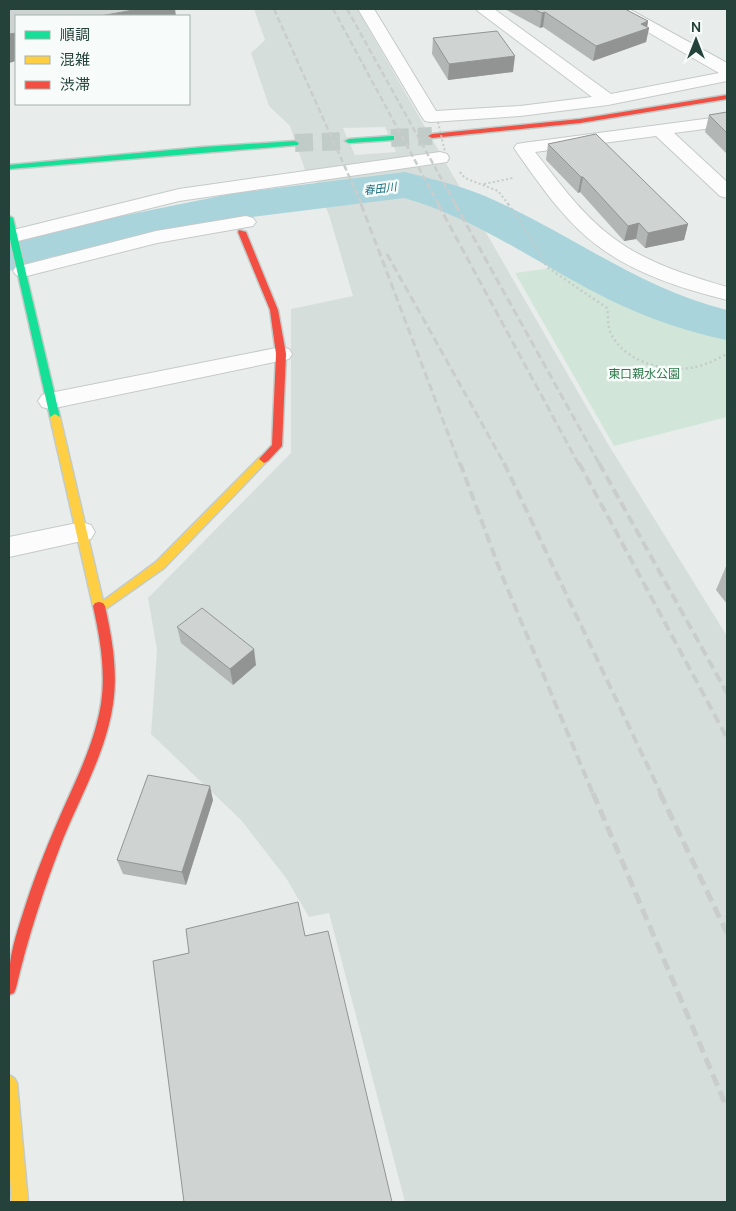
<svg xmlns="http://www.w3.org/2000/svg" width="736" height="1211" viewBox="0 0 736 1211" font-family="Manrope,'Noto Sans JP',sans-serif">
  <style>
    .built { fill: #d6dedb; fill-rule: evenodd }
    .green { fill: #d1e6d8 }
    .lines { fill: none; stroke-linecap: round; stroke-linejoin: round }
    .river { fill: #a9d4db; fill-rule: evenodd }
    .secondary-tunnel { stroke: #c1cbc8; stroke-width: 18; stroke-dasharray: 18 9; stroke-linecap: butt }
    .street-casing { stroke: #c5cac8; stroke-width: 2 }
    .fast-casing { stroke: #c3cbc8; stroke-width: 3 }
    .slow-casing { stroke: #c3cbc8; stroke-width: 3 }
    .jam-casing { stroke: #c3cbc8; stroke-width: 3 }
    .path-far1 { stroke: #c3ccca; stroke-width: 2; stroke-dasharray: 2 2.5; stroke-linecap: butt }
    .path { stroke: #c3ccca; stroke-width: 2.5; stroke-dasharray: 2 3; stroke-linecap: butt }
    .street { fill: #fcfcfc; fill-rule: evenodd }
    .fast { fill: #16e098; fill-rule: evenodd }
    .slow { fill: #ffcf43; fill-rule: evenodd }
    .jam { fill: #f24e42; fill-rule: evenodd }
    .rail-far3 { stroke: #c9cdcc; stroke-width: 2.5; stroke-dasharray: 6 3; stroke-linecap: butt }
    .rail-far2 { stroke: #c9cdcc; stroke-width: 3; stroke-dasharray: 8 4; stroke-linecap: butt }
    .rail-far1 { stroke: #c9cdcc; stroke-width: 4; stroke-dasharray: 10 5; stroke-linecap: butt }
    .rail { stroke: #c9cdcc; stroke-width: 5; stroke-dasharray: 12 6; stroke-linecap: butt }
    .path-bridge { stroke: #c3ccca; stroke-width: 2; stroke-dasharray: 2 2.5; stroke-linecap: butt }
    .wall { fill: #b2b6b5 }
    .shaded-wall { fill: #919493 }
    .building { fill: #cfd4d2; stroke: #919493 }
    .labels { text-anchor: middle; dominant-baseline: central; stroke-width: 5; stroke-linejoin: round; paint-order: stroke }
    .far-water-label { font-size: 11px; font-style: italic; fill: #1c6f80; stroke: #f7fbf9 }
    .park-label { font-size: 12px; fill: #2d7a4b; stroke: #f7fbf9 }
  </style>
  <rect width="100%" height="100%" fill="#e8edeb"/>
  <path class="built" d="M254,9H357L608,444L727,636V1202H405L329,913L309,917L286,878L241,820L151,734L157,650L148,598L291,453V309L353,296L329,215L311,170H305L290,126L269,106L251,53L265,40ZM385,127L396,152L355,155L343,128Z"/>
  <path class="green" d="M566,266C618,292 670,319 727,333V417L614,446L515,273Z"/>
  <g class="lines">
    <path class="river" d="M405,172C436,180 467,187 496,201C573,236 644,290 727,310V340C691,333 656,321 623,306C548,272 483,220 404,198L235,219L51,257L9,271V241L23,236L235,193Z"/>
    <path class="secondary-tunnel" d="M391,138L432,136
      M295,143L349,141"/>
    <g class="street-casing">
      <path id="street" d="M358,9H374L436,111L520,106L592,97L479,12L476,9H494L611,94L719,73L613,12L610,9H629L727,63V81L608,105L520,116L431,122L425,121L422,117Z
        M727,116V126L674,133L727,182V198L720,196L656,136L535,152C559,182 581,214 612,237C646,263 687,275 727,287V300C683,289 635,274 598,246C564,221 538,182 514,148L517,144L523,143Z
        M440,152L447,154L449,158L447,162L179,201L14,242L9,241V231L179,189Z
        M246,216L253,218L256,222L253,226L157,243L23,277L16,275L13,271L16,267L156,231Z
        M281,347L289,349L292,354L289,359L50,409L42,407L38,401L42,395L50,393Z
        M82,522L91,525L95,532L91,539L9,557V537Z"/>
    </g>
    <g class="fast-casing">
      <path id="fast" d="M391,136H394V140L349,143L345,141L349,139Z
        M295,141L299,143L298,145L9,169V165L203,147Z
        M9,216L13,218L60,417L55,420L50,417L9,235Z"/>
    </g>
    <g class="slow-casing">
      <path id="slow" d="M55,414L60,417L103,601L156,562L260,457L264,455L269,459L164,568L100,613L96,612L93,606L50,417Z
        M9,1075L14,1078L17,1083L28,1202H12L9,1166Z"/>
    </g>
    <g class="jam-casing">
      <path id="jam" d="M727,95V99L580,123L432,138L428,136L432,134L580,119Z
        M239,230L246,232L278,310L286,354L282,446L268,461L264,463L259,459L272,445L276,354L270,310L238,232Z
        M99,602L103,603L105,606C112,638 118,671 113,704C106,752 81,795 63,839C44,888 28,937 16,988L14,993L9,995C7,962 14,941 24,910C35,875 49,841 64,807C79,774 95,740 101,704C106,671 100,638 93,606L95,603Z"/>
    </g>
    <path class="path-far1" d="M460,172L465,178L498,191L509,205
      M484,184L513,178"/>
    <path class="path" d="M508,204L519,219L547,267L607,308C609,317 607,326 611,334C625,362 667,374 695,367C706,365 717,359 727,354"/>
    <use href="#street" class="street"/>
    <use href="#fast" class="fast"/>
    <use href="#slow" class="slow"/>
    <use href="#jam" class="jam"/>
    <path class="rail-far3" d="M274,9L362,205
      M333,9L439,205
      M347,9L456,205"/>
    <path class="rail-far2" d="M361,204L460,465
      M438,204L579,465
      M455,204L600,465
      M387,254L505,465"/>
    <path class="rail-far1" d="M460,463L501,573L593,794
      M504,463L661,794
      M579,463L727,738
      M599,463L727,693"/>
    <path class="rail" d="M593,793L727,1108
      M660,793L727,933"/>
    <path class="path-bridge" d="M438,122L445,152"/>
  </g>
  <path class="wall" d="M505,9H625L648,21L647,27L649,28L646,42L593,61L543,27L540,28Z
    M433,38L513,72L448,80L432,54Z
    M727,112V154L705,132L709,115Z
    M548,144L688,224L684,240L645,248L636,239L624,241L580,192L578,193L546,160Z
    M727,564V604L716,590Z
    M177,627L256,665L233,685L181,643Z
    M213,800L186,885L123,874L117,860Z"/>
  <path class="shaded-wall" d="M139,9H175L176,16H100Z
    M545,12L543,27L540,28L542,13Z
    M648,21L647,28H649L646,42L593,61L596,46L641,24Z
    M16,33V61L9,63V34Z
    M515,56L513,72L448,80L449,64Z
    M581,177H583L580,192L578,193Z
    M639,223L636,239L624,241L628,226Z
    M688,224L684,240L645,248L648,233Z
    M254,649L256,665L233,685L230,669Z
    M210,786L213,800L186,885L182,872Z"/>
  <path class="building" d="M9,9H139L100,16H16V33L9,34Z
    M533,9H625L648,21L641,24L649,28L596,46L545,12L542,13Z
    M497,31L515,56L449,64L433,38Z
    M727,112V133L709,115Z
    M596,134L688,224L648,233L639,223L628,226L583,177H581L548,144Z
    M202,608L254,649L230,669L177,627Z
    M148,775L210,786L182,872L117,860Z
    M298,902L305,936L328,931L392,1202H184L153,961L189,953L186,929Z"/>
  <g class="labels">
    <g class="far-water-label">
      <text transform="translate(380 188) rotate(-7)">春田川</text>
    </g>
    <g class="park-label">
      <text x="644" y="373">東口親水公園</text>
    </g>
  </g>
  <rect width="736" height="1211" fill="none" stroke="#24423a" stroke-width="20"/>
  <rect x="15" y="15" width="175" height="90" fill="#f7fbf9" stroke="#a3b1ad"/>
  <rect x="25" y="31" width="25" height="8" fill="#16e098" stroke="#a3b1ad"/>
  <text x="60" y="40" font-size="15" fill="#24423a">順調</text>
  <rect x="25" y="56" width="25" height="8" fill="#ffcf43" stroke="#a3b1ad"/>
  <text x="60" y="65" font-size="15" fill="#24423a">混雑</text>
  <rect x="25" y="81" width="25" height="8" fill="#f24e42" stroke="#a3b1ad"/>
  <text x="60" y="90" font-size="15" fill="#24423a">渋滞</text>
  <g transform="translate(696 40)" stroke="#f7fbf9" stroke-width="4" paint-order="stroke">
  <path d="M0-4L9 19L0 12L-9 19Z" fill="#24423a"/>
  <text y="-8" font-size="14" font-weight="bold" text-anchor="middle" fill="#24423a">N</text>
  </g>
</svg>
